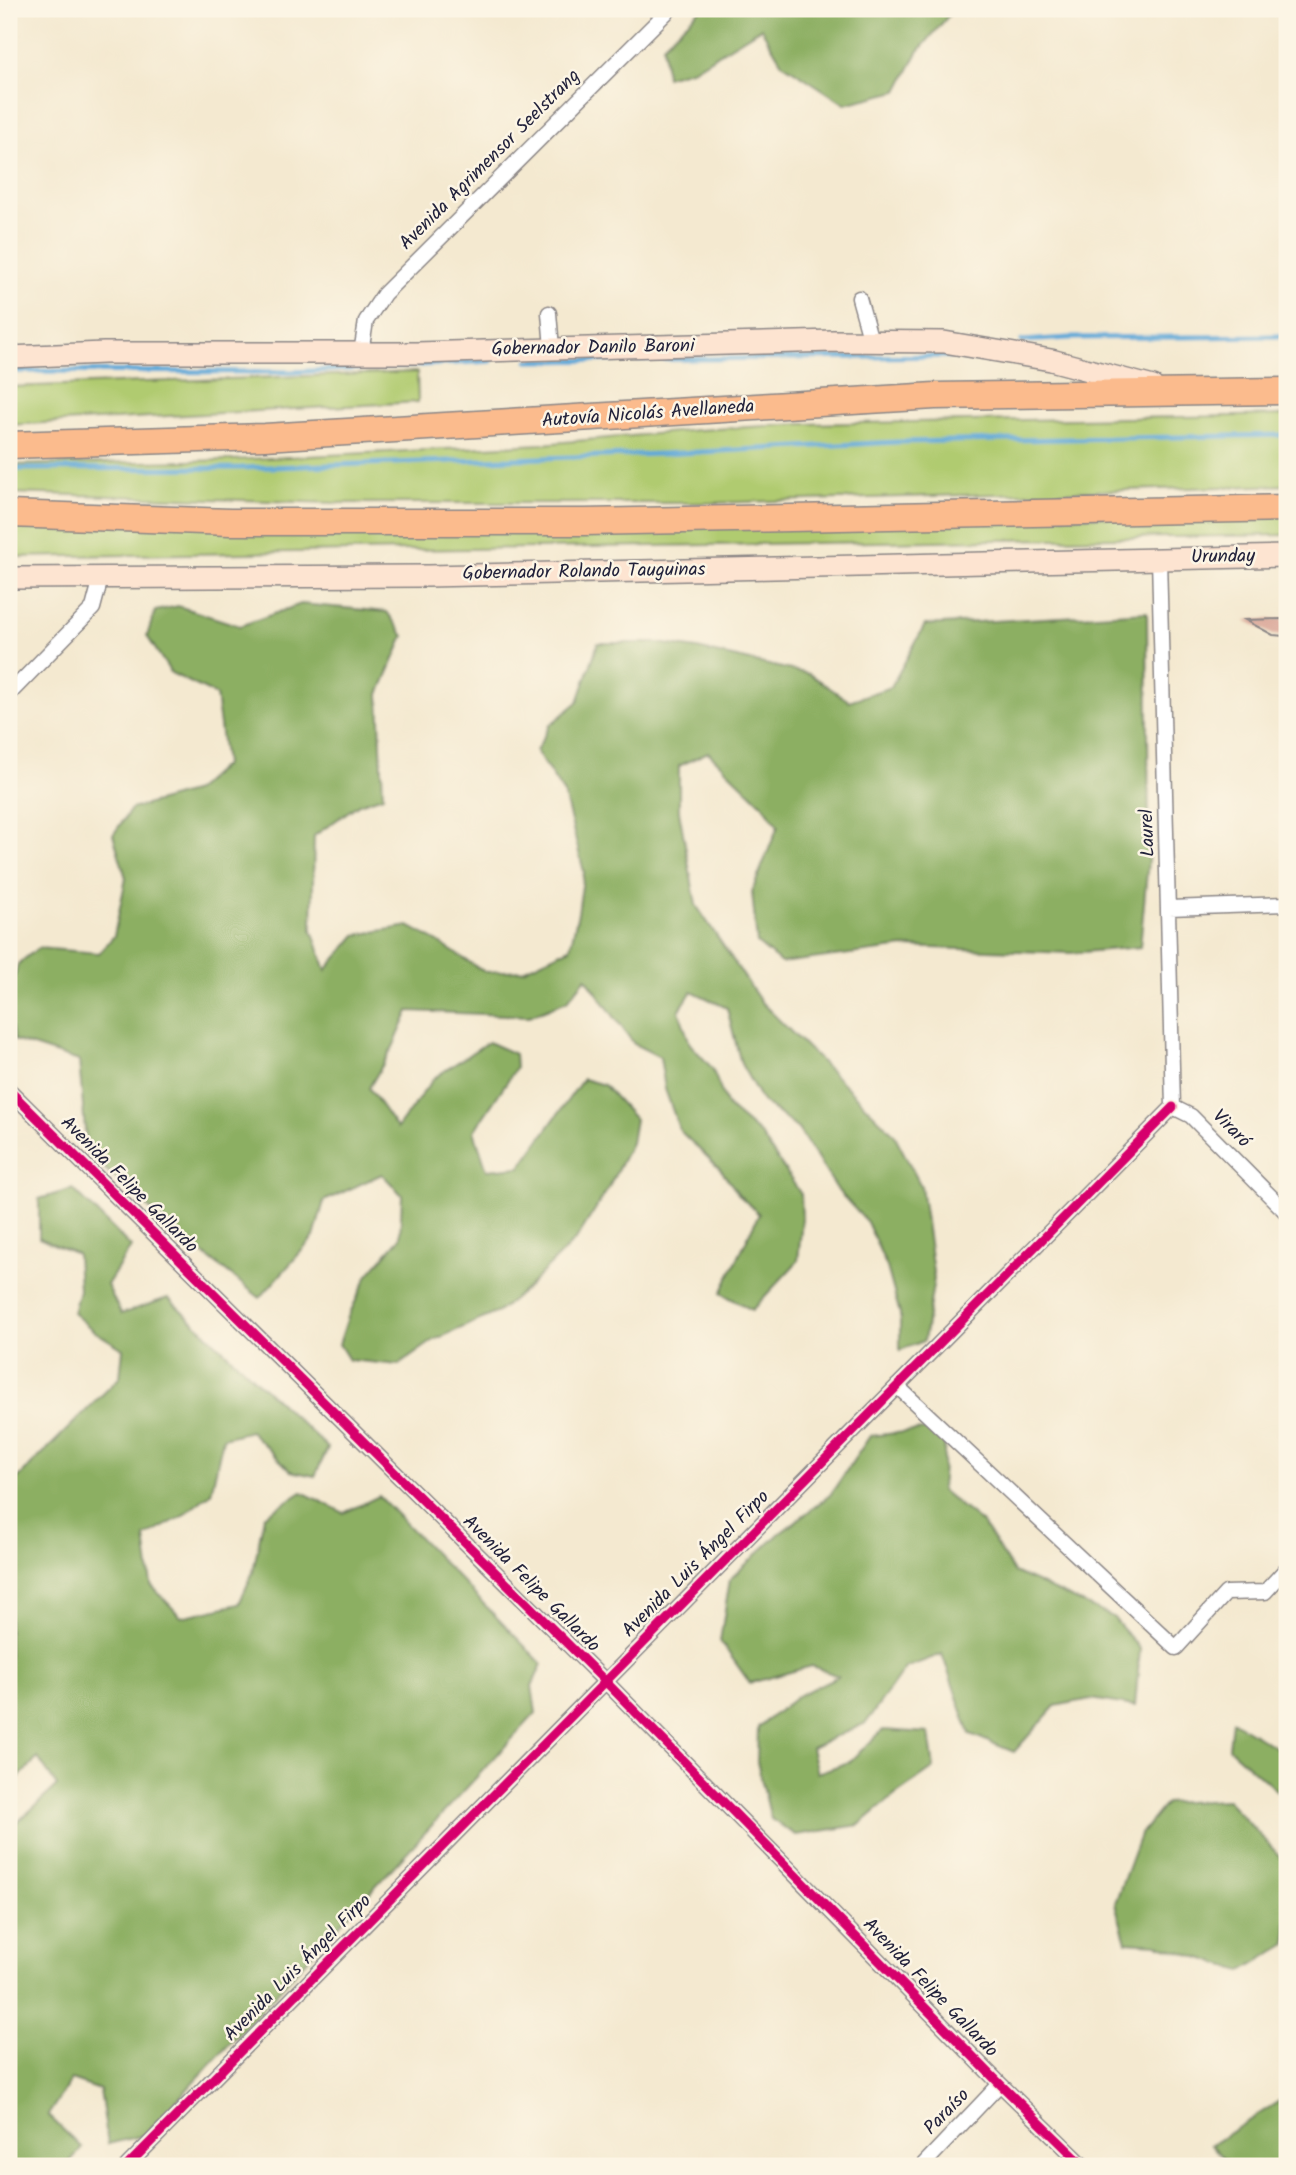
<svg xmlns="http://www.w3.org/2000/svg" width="1296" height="2175" viewBox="0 0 1296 2175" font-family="Kalam,sans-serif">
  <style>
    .green { fill: #b0cb70; stroke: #697656; stroke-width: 2 }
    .forest { fill: #8caf62; stroke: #57684e; stroke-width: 2 }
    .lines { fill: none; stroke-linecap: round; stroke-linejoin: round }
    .stream { stroke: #61a9d8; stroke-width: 5 }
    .building { fill: #daa799 }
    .street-casing { stroke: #8b8686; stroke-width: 17 }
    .secondary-casing { stroke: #8b8686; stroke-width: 24 }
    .highway-casing { stroke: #8b8686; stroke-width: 29 }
    .street { stroke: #fff; stroke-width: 14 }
    .secondary { stroke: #fde4d1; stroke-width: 21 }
    .highway { stroke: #fbbb8d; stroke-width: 26 }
    .cycleway-casing { stroke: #fcf5e5; stroke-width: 13 }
    .cycleway { stroke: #d6006c; stroke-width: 9 }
    .labels { text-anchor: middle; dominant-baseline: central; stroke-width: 5; stroke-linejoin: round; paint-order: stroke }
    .street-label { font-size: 19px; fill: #22223b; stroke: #fcf5e5 }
  </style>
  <rect width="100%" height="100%" fill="#fcf5e5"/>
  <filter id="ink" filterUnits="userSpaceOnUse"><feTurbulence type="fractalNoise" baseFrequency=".0143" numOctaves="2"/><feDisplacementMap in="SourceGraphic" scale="14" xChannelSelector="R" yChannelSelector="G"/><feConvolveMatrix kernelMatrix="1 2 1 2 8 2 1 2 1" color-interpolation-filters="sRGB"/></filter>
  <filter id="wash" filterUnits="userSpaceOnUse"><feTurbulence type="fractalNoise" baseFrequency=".00686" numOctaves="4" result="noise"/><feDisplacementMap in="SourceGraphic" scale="28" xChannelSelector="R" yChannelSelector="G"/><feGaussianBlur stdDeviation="1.57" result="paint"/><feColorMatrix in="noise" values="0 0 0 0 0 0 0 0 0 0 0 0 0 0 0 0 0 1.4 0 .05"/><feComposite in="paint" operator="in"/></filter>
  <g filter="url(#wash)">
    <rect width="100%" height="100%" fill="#f4e9d0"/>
    <path class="green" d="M417,372L418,402L9,425V387Z
      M1287,415V485L711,503H337L9,493V465L232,460L542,444L698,430L802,424Z
      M1287,515V535L9,557V524Z"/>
    <path class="forest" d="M701,9H954L918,52L898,91L845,104L782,63L761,28L694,69L666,77L663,45Z
      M301,604L387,612L404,636L379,694L383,796L359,804L314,836L312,930L326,970L356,935L409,926L438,942L485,972L523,970L570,948L578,913L584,872L564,794L536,751L550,725L578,702L598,643H658L697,649L809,674L849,701L891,687L925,625L1147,612L1149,850L1140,947L1071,953L904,947L781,963L757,943L752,892L778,826L764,806L708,752L679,766V811L696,905L761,1002L894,1134L921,1186L934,1279L924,1341L900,1350V1314L887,1267L867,1222L839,1192L798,1129L762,1101L741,1064L727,1008L692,991L679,1011L690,1044L712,1068L727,1106L760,1134L801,1194L802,1219L798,1261L752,1310L721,1293L759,1214L740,1196L721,1170L680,1131L665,1089L660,1057L634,1044L586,978L567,1001L529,1016L409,1011L393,1047L369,1088L397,1128L434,1078L488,1042L515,1054L516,1068L474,1131L487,1170L520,1167L583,1079L604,1085L635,1119L631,1143L608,1189L577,1238L527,1288L498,1312L434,1340L399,1365L349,1360L339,1344L348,1317L368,1275L400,1238L402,1195L382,1174L324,1201L314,1237L260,1298L182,1237L87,1153L79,1061L14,1040L9,1014V996L18,964L38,948L99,953L114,936L126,878L113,835L131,809L195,791L225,764L216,695L171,673L147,636L155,611L178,606L240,626Z
      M73,1189L131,1247L107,1285L121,1314L168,1298L328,1448L315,1476L291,1471L250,1431L223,1438L211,1493L181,1517L145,1537L151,1585L181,1617L239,1604L253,1572L264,1516L302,1492L344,1513L379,1496L542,1664L532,1686L536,1713L145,2135L108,2144L100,2090L71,2080L48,2115L82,2148L66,2166H9V1830L57,1786L38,1758L9,1787V1487L120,1377L123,1349L94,1331L73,1313L79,1290L77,1254L39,1238V1199Z
      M932,1429L945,1442L941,1490L982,1523L1014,1572L1113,1617L1140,1649L1135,1706L1091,1699L1055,1706L1014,1752L970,1734L942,1654L905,1668L866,1723L811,1748L817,1773L849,1762L883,1730L929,1733L934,1768L894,1796L859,1825L796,1835L771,1819L757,1762L758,1727L799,1695L838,1676L812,1666L750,1683L720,1641L730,1579L779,1534L830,1495L870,1436Z
      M1232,1721L1287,1754V1800L1229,1748Z
      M1227,1800L1287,1864V1944L1242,1971L1157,1944L1126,1942L1115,1903L1140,1835L1166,1803Z
      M1287,2096V2166H1232L1211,2145Z"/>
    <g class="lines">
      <path class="stream" d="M1022,341L1069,338L1287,336
        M528,361L952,356
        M9,371L292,372L491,361
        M9,469L241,468L661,454L897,442L1287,435"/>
    </g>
    <g id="blocks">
      <path class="building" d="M1283,619L1284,636L1273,635L1245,620Z"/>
    </g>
  </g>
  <g filter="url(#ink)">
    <use href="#blocks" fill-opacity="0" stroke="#8b8686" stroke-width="2"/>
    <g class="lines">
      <g class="street-casing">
        <path id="street" d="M859,298L871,341
          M549,313L552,348
          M361,353L366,321L384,294L670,9
          M1159,558L1173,1107
          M9,694L93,608L101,578
          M1169,908L1287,904
          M9,1090L605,1681L1000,2084L1084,2166
          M1173,1107L1191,1116L1287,1213
          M897,1386L1176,1648L1226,1593L1265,1592L1287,1568
          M127,2166L1173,1107
          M922,2166L1000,2084"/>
      </g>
      <g class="secondary-casing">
        <path id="secondary" d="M9,357L104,353H417L833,341L944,342L1051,360L1153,387
          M9,578L428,576L1287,556"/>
      </g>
      <g class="highway-casing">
        <path id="highway" d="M9,445L265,437L935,396L1287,391
          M9,514L230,522H585L1287,508"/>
      </g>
      <use href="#street" class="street"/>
      <use href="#secondary" class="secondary"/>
      <use href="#highway" class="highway"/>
      <g class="cycleway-casing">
        <path id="cycleway" d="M9,1090L605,1681L1000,2084L1084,2166
          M127,2166L1173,1107"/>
      </g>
      <use href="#cycleway" class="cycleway"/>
    </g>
  </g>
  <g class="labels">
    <g class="street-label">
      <text transform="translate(490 160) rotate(-45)">Avenida Agrimensor Seelstrang</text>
      <text transform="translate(593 348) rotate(-1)">Gobernador Danilo Baroni</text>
      <text transform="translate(648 414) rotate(-4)">Autovía Nicolás Avellaneda</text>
      <text transform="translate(1223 557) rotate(-1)">Urunday</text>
      <text transform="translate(584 572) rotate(-1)">Gobernador Rolando Tauguinas</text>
      <text transform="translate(1148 833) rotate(-92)">Laurel</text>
      <text transform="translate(1231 1129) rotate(45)">Viraró</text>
      <text transform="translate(129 1185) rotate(45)">Avenida Felipe Gallardo</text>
      <text transform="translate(696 1564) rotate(-45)">Avenida Luis Ángel Firpo</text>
      <text transform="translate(531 1584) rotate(45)">Avenida Felipe Gallardo</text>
      <text transform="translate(298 1968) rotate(-45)">Avenida Luis Ángel Firpo</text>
      <text transform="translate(930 1988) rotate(46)">Avenida Felipe Gallardo</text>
      <text transform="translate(947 2112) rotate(-46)">Paraíso</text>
    </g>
  </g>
  <rect width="1296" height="2175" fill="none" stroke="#fcf5e5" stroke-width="35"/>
</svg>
